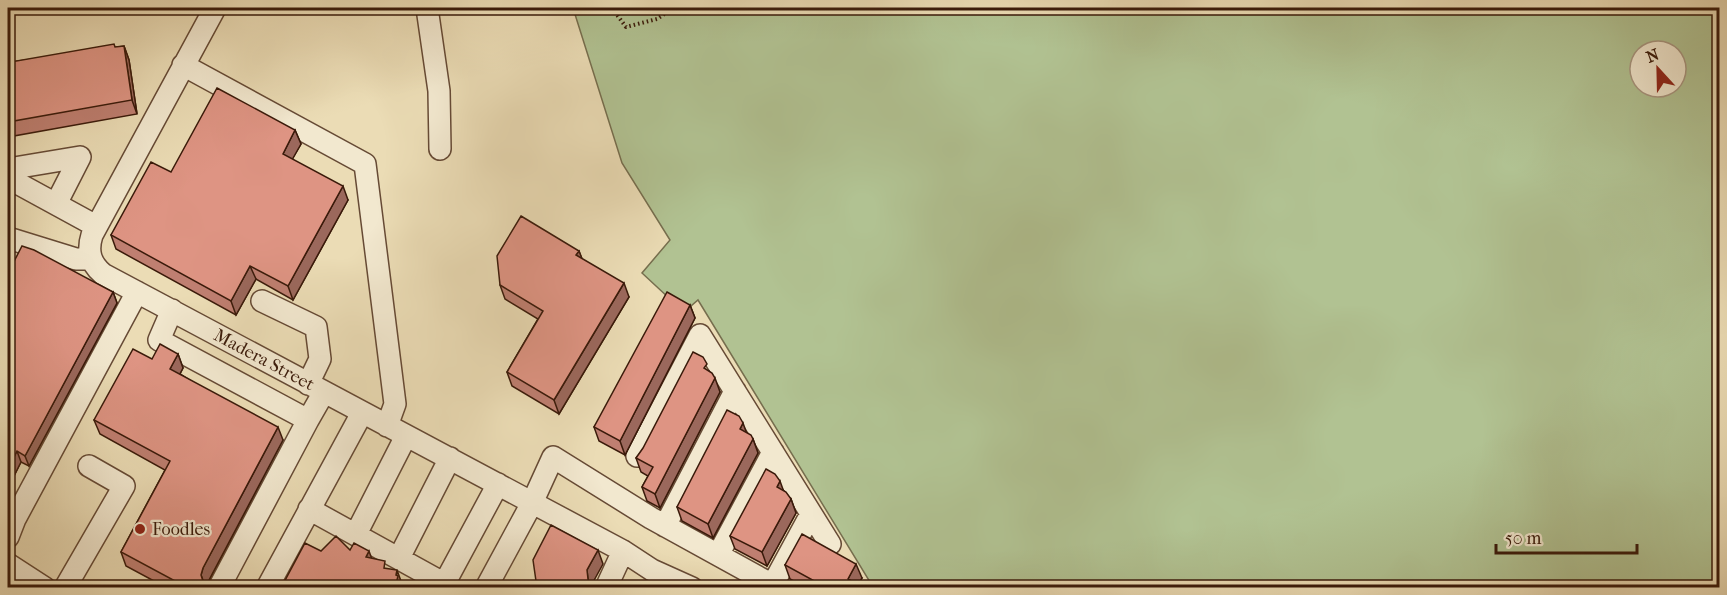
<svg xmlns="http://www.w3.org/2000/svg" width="1727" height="595" viewBox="0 0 1727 595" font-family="'IM FELL French Canon',serif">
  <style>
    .green { fill: #b1c292; stroke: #766e4e; stroke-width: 1.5; fill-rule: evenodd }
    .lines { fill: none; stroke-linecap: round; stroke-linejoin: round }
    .minor-casing { stroke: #664a35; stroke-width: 24 }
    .path { stroke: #3a1a0a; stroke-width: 4; stroke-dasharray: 1.5 3; stroke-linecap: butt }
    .minor { stroke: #f2e8cf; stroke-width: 21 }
    .wall { fill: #bf7f71; stroke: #3a1a0a; stroke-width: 1.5 }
    .shaded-wall { fill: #9b685c; stroke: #3a1a0a; stroke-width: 1.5 }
    .building { fill: #de9483; stroke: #3a1a0a; stroke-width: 1.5 }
    .poi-dot { fill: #8f2418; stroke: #f2e8cf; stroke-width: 2 }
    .labels { text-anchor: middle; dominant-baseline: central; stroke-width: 4.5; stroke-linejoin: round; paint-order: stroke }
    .street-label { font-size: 18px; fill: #3a1a0a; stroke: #f2e8cf }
    .poi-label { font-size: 18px; fill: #3a1a0a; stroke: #f2e8cf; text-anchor: start }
  </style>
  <rect width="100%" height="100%" fill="#ebdcb5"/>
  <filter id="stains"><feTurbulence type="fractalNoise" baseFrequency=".00333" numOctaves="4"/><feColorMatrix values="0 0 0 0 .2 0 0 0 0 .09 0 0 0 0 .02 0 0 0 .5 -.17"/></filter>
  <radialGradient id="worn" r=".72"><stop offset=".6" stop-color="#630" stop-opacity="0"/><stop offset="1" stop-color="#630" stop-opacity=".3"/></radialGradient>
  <path class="green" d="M573,8H1719V587H873L698,300L684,312L642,273L670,240L622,163ZM1640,51H1676V87H1640Z"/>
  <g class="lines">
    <g class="minor-casing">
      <path id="minor" d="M215,8L92,235C87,251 90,263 103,274L623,551L652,570L692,588
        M427,8L439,91L440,149
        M183,65L365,164L395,404L387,426
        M8,169L80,157L56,204
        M8,178L96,226
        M8,238L76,259H91
        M262,301L316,327L320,359L308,384
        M172,310L159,340L308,420L324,392
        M637,456L700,335L830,544
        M309,509L452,588
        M665,526L735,391
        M356,534L406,436
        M8,537L15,519L137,292
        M718,555L773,452
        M399,558L450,458
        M8,564L45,588
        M773,584L811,514
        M65,588L124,486L89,466
        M219,588L308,420
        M267,588L362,413
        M442,588L498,484
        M486,588L532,503L553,457L651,518L778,588
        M606,588L623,551"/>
    </g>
    <path class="path" d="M612,8L626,27L657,19L673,8"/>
    <use href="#minor" class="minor"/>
  </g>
  <path class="wall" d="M149,8H166L152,13Z
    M124,46L129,60L137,114L8,137V53L11,62Z
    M295,130L301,144L292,159L348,200L293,300L256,279L236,315L116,249L111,235L171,172Z
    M579,251L582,259L629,297L559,414L512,386L507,372L538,319L505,299L500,285Z
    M8,273L113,292L117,303L29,466L21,462L8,488Z
    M690,305L695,318L625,455L599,441L594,427Z
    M178,354L183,368L180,374L283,440L208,582L207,588H167L126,566L121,552L165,470L100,434L94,420Z
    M709,371L720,392L660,508L647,501L642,487L648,476L641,472L636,458Z
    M747,433L753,439L758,453L713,538L682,521L677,507Z
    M783,490L791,499L796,513L767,566L735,549L730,536Z
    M785,565L862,578L858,584L864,588H807L790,579Z"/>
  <path class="shaded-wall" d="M124,46L129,60L137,114L132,100Z
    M295,130L301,144L288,167L283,154Z
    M343,186L348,200L293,300L288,286Z
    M579,251L584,264L576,255Z
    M250,266L256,279L236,315L231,301Z
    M624,283L629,297L559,414L554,400Z
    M113,292L117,303L29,466L25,456Z
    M690,305L695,318L625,455L620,441Z
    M178,354L183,368L175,383L170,369Z
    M715,378L720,392L660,508L655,494Z
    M743,423L748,437L740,429Z
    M278,427L283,440L208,582L207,588H206L201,575L203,568Z
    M753,439L758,453L713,538L708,524Z
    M17,451L21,462L8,488V469Z
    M780,481L785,495L777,487Z
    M791,499L796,513L767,566L762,552Z
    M598,550L603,564L592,584L593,588H589L587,570Z
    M369,551L374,565L366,557Z
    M856,564L862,578L856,588L848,579Z
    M397,570L402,584V588H395Z
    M203,581L206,588H200Z"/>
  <path class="building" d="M114,44L115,47L124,46L132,100L8,122V53L11,62Z
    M217,88L295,130L283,154L343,186L288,286L250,266L231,301L111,235L151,162L171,172Z
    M521,216L579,251L576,255L624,283L554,400L507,372L543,311L500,285L497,256Z
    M22,246L34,250L113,292L25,456L17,451L8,469V273Z
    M667,292L690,305L620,441L594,427Z
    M160,344L178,354L170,369L278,427L203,568L201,575L203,581L200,588H188L121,552L170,461L94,420L133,349L152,359Z
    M693,352L703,357L707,364L704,368L712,373L715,378L655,494L642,487L653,467L636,458L643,448Z
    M727,410L739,416L743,423L740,429L751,435L753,439L708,524L677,507Z
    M766,469L775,474L780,481L777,487L786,492L791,499L762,552L730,536Z
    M551,525L598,550L587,570L589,588H537L533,560Z
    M802,534L856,564L848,579L864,588H827L785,565Z
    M336,536L350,550L354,543L369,551L366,557L385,561L384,568L397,570L396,575L398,576L395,588H281L305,543L321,551Z"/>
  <circle class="poi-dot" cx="140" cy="529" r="6"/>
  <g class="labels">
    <g class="street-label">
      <text transform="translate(264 360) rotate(28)">Madera Street</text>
    </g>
    <g class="poi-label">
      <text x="152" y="529">Foodles</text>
    </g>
  </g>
  <rect width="1727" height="595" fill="none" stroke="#ebdcb5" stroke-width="30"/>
  <rect x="9" y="9" width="1709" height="577" fill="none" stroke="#3a1a0a" stroke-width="3"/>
  <rect x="15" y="15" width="1697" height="565" fill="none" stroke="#3a1a0a" stroke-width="1.5"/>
  <g transform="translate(1658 69) rotate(338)"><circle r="28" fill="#f2e8cf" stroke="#a89680" stroke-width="1.5"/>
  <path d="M0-4.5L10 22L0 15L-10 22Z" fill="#8f2418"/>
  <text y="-9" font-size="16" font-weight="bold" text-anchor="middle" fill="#3a1a0a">N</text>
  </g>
  <path d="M1496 544v9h141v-9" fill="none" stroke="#3a1a0a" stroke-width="3"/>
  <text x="1505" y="544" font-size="18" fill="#3a1a0a" stroke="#f2e8cf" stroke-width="4.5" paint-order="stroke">50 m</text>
  <rect width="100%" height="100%" filter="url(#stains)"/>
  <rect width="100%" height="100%" fill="url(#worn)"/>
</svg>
